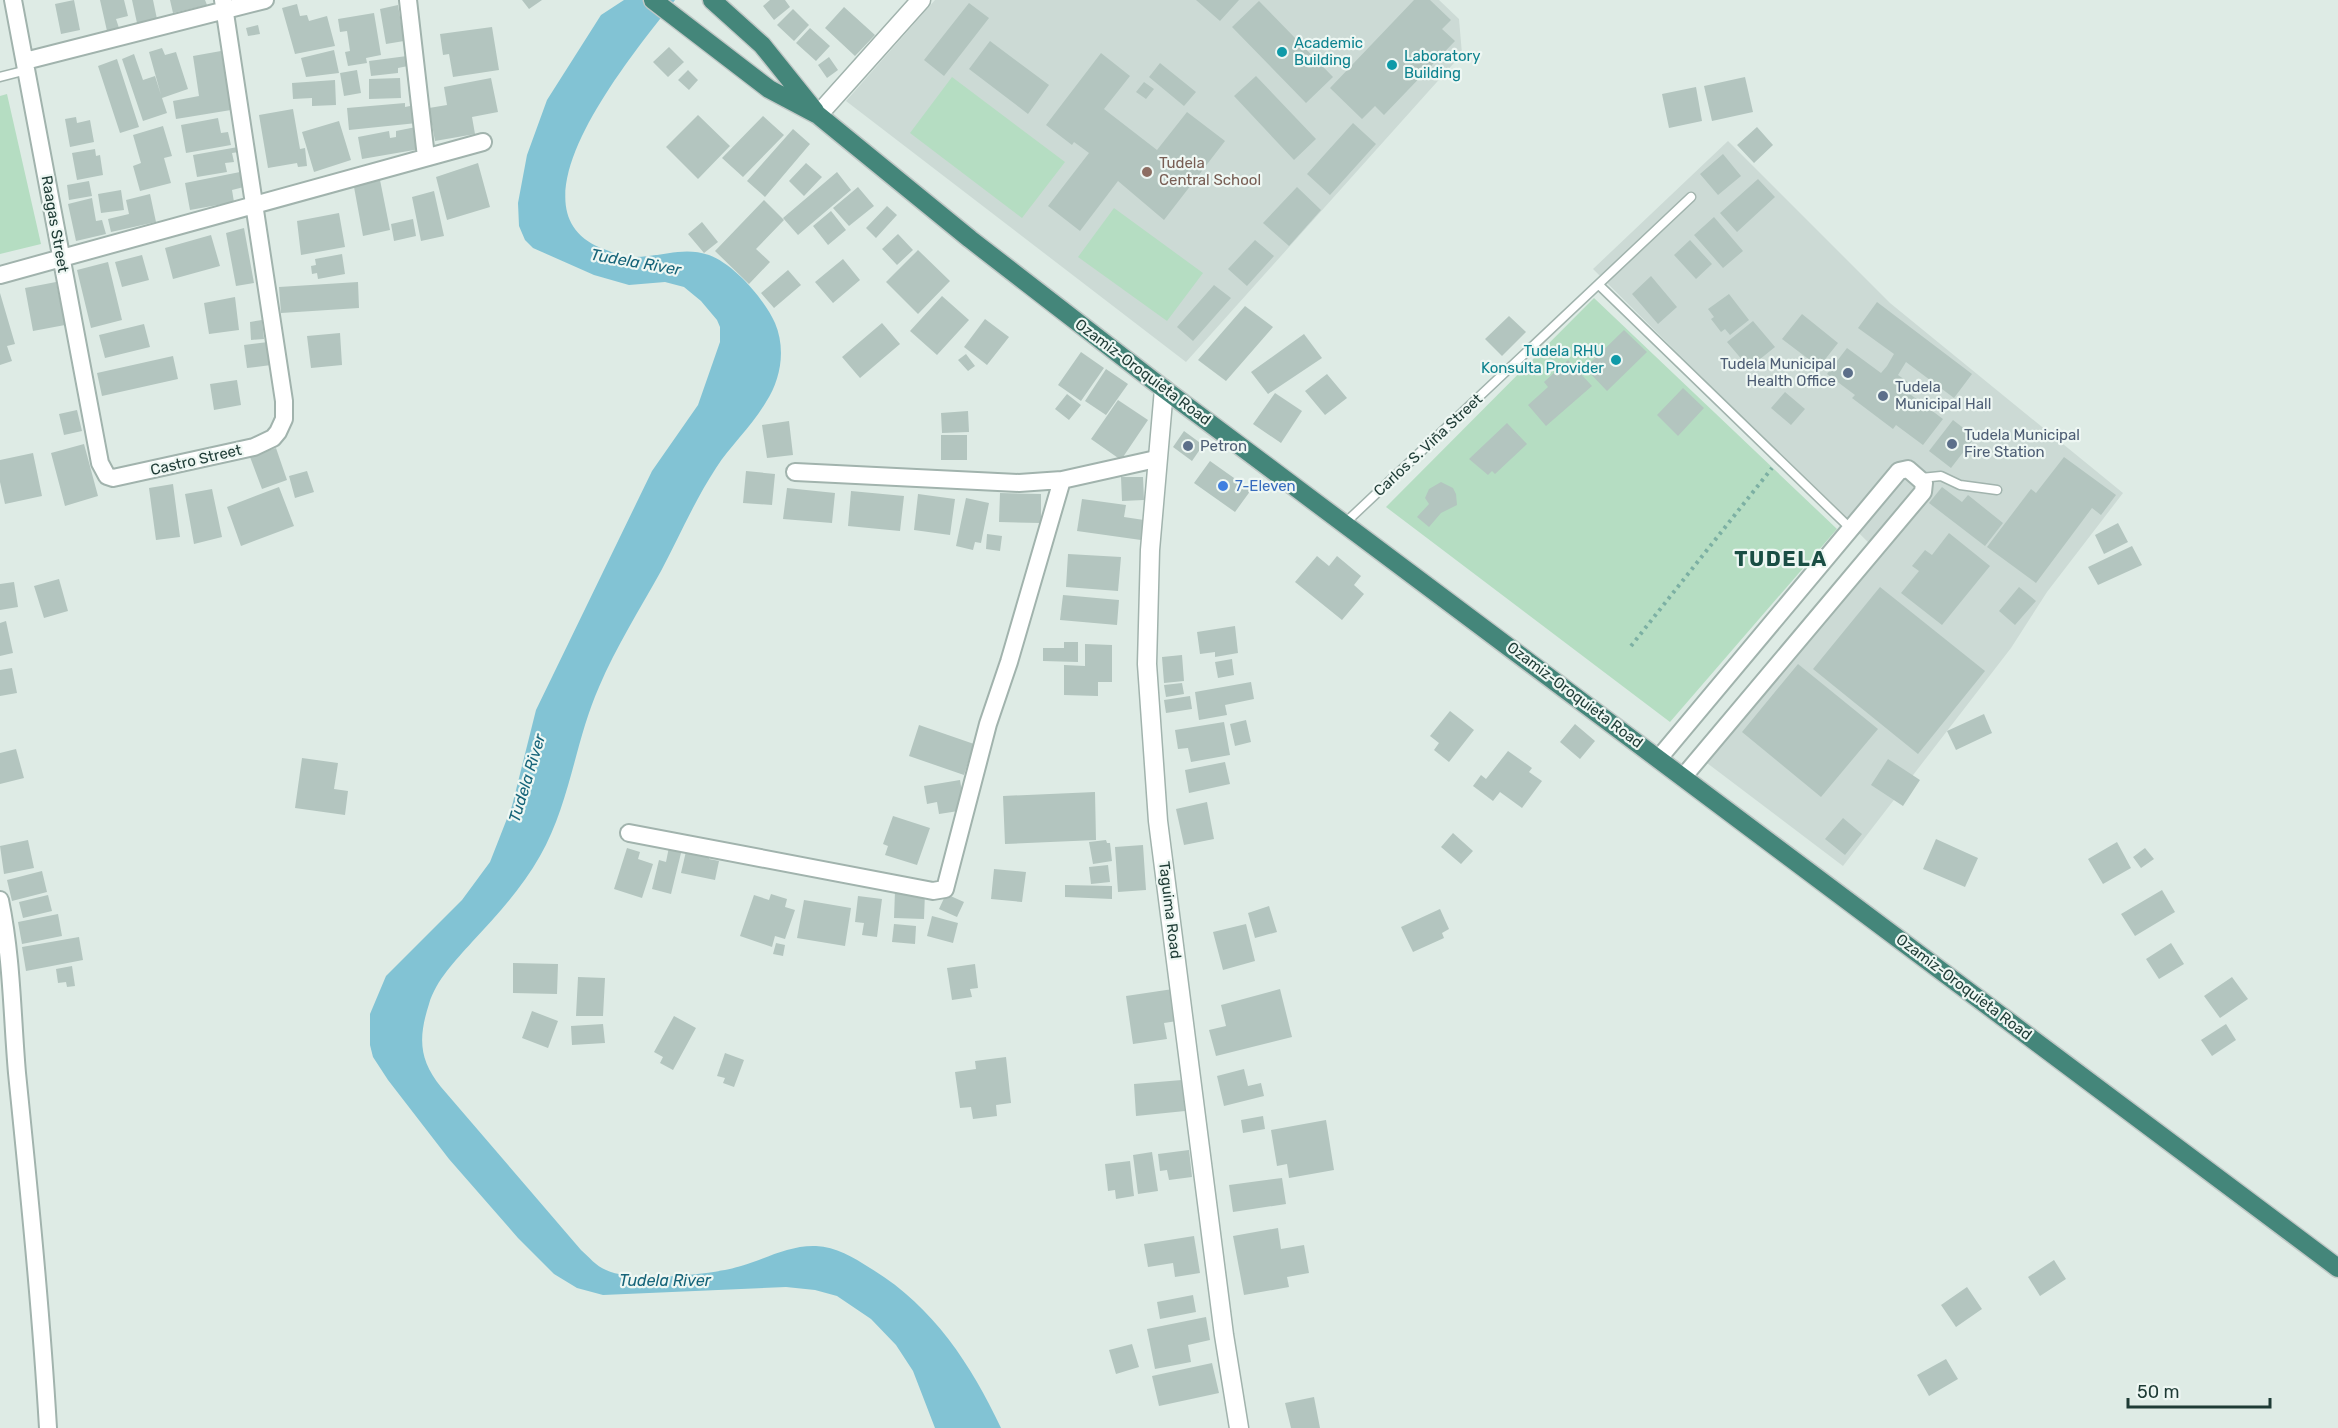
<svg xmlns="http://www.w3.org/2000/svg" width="2338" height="1428" viewBox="0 0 2338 1428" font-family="Rubik,sans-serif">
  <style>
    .built { fill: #ccdad5 }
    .green { fill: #b5ddc2 }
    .water { fill: #82c3d4 }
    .building { fill: #b3c5bf }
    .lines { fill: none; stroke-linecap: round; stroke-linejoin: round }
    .service-casing { stroke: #a1b3ad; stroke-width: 11 }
    .minor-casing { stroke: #a1b3ad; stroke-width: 20 }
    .tertiary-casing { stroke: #a1b3ad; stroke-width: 21 }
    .trunk-casing { stroke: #c0c8c6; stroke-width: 21 }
    .path { stroke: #7cb0a3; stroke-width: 4; stroke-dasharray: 3 4.5; stroke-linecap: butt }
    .service { stroke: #fff; stroke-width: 8 }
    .minor { stroke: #fff; stroke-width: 16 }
    .tertiary { stroke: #fff; stroke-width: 18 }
    .trunk { stroke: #44867a; stroke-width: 18 }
    .culture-dot { fill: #0f9aa8; stroke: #eef7f3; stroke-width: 2 }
    .education-dot { fill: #8d6e63; stroke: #eef7f3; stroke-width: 2 }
    .service-dot { fill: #5c6f8a; stroke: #eef7f3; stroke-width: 2 }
    .shop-dot { fill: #3f7fe0; stroke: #eef7f3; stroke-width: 2 }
    .labels { text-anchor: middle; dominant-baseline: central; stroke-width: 4.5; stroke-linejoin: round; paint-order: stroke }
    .culture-label { font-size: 15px; fill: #0d838f; stroke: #eef7f3; text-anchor: start }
    .education-label { font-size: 15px; fill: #785e54; stroke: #eef7f3; text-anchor: start }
    .street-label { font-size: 15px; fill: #1e3b35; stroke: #eef7f3 }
    .service-label { font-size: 15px; fill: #4e5e75; stroke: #eef7f3; text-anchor: start }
    .shop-label { font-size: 15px; fill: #366cbe; stroke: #eef7f3; text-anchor: start }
    .water-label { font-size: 16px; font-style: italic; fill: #166479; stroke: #eef7f3 }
    .district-label { font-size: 21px; font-weight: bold; letter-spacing: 1.5px; fill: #1a4e44; stroke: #eef7f3 }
  </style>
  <rect width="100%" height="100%" fill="#deebe5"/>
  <path class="built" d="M935,0H1439L1459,19L1462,54L1186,362L846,101Z
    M1728,141L1890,303L2123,493L2047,592L2011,648L1843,866L1707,763L1877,551L1593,269Z"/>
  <path class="green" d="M952,77L1065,162L1022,218L910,133Z
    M7,94L41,244L0,254V96Z
    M1114,208L1203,273L1167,321L1078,257Z
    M1594,298L1837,529L1670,722L1386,507Z"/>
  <path class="water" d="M624,0H675C639,47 501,207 601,248C612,252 623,257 634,257C661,257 683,246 709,255C734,264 765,300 775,323C786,349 781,379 766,402C752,426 731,445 716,468C695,500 679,537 661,571C640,609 616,647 599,687C575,741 570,804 540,856C522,888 497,915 472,942C456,960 436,980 429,1004C418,1038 419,1060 441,1087L581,1250C589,1257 596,1266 606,1270C633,1283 712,1275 741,1266C765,1259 789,1245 816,1246C836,1247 853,1257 870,1268C932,1305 971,1364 1001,1428H935L913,1371L896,1345L871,1319L837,1296L815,1290L786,1287L603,1295L577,1288L554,1274L518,1238L449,1159L388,1080L373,1057L370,1045V1014L386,976L462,900L490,862L512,806L536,710L652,471L698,405L720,342V327L717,320L701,301L684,287L665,282L629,285L594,275L533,248L525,240L519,226L518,203L527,155L547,100L601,15Z"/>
  <path class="building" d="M74,0L80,30L61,34L55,4Z
    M100,0H124L128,16L116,19L119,28L107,31Z
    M132,0H153L157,19L137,23Z
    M170,0H205L207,5L173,13Z
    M522,0H542L529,9Z
    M770,0H785L790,7L774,20L763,6Z
    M1196,0H1239L1220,21Z
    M1414,0H1430L1451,20L1442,29L1455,41L1384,115L1375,106L1362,119L1330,88Z
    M1259,1L1333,77L1306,103L1232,27Z
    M969,3L989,18L944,76L924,60Z
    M297,4L300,16L307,15L309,21L327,16L335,46L295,54L282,8Z
    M398,5L404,41L386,44L380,9Z
    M844,7L875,35L855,56L825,28Z
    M793,9L809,25L794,41L777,25Z
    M374,13L381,55L366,58L367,63L348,66L345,52L350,51L347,31L340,32L338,19Z
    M258,25L260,34L248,36L246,28Z
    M492,27L499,70L453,77L449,54L443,55L440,34Z
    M810,28L830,46L816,61L796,43Z
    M990,41L1049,85L1028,114L969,69Z
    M669,47L684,62L668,77L653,62Z
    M162,48L165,55L176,52L188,89L162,98L167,113L143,121L122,59L134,54L143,80L155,76L161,95L149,52Z
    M334,50L339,73L306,77L301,58Z
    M221,51L231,110L176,119L173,101L199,96L193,56Z
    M1101,53L1130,76L1104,109L1157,150L1187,112L1225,141L1164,220L1118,181L1080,231L1048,206L1089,153L1074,142L1072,145L1046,125Z
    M407,56L408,66L398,68V73L371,76L369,61Z
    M829,57L838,70L827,78L818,65Z
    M117,59L139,127L120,133L98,66Z
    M1160,63L1196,92L1184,106L1149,77Z
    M357,70L361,93L344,96L340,73Z
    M688,70L698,80L689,90L678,80Z
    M1256,76L1316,139L1294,160L1234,96Z
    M1745,77L1753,112L1712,121L1704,86Z
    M400,78L401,98L369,99V79Z
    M491,78L498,112L472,117L475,134L435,141L429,108L447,105L444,87Z
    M335,80L336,105L312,106V98L293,99L292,83Z
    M1144,82L1154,89L1146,99L1136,92Z
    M1696,87L1702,121L1669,128L1662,94Z
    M405,103V107L415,105L417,123L349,130L347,108Z
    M293,109L300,149L305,148L307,166L298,167L297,163L268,168L259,115Z
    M698,115L730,146L698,179L666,147Z
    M763,116L784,135L743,177L722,158Z
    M76,117L77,123L90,120L94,142L70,147L65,119Z
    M218,118L221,133L228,132L231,145L186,153L181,125Z
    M339,121L351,160L314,172L302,132Z
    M1353,123L1376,144L1330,195L1307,174Z
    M163,126L172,156L164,158L171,183L140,191L133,166L141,163L133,135Z
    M416,127L420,149L362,159L358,137L389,131L390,138L396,137V131Z
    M1757,127L1773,145L1754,163L1737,145Z
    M793,129L810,144L765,197L747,181Z
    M238,147L239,152L232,153L234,162L225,163L227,172L197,177L193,155Z
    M95,149L96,156L100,155L103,175L77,180L72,153Z
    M1723,154L1741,176L1718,195L1700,174Z
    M478,163L490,207L447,220L436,177Z
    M806,163L822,177L804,196L789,181Z
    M245,171L248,186L232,190L234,202L190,210L185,183Z
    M837,172L851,190L798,235L783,218Z
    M1758,179L1775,197L1737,232L1720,213Z
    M380,180L390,230L363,236L354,187Z
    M89,181L92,196L69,200L67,185Z
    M858,187L874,206L849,226L833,208Z
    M1297,187L1321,210L1289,246L1263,223Z
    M121,190L124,210L101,213L98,194Z
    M434,191L444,236L421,241L412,197Z
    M150,194L156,222L111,232L108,219L129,214L126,200Z
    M92,198L96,221L102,220L106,234L76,241L68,204Z
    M764,200L784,220L756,249L770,262L749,284L715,251Z
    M887,206L897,215L876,238L866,228Z
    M831,211L846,230L828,245L813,226Z
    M339,213L345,247L301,255L297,221Z
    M1714,217L1743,251L1723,268L1694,235Z
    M413,219L416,236L394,241L391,224Z
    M702,222L718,242L704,253L688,234Z
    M244,228L254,283L236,286L226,233Z
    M898,234L913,250L897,265L882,249Z
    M211,235L220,266L173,279L165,248Z
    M1255,240L1274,256L1247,286L1228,269Z
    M1690,240L1712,264L1696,279L1674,255Z
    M918,250L950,281L918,314L886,282Z
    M342,254L345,274L318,279L317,273L312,274L311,266L316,265L315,259Z
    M142,255L149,280L122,287L115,262Z
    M843,259L860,280L833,303L815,282Z
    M108,262L122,320L91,328L77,270Z
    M788,270L801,285L774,308L761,293Z
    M1651,276L1677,307L1658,324L1632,294Z
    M56,282L65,325L33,331L25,288Z
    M358,282L359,308L281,313L279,287Z
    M1214,285L1231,298L1193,341L1177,327Z
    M0,293L15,344L7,346L12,361L0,365Z
    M1729,294L1749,320L1730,335L1725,329L1721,332L1711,319L1714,317L1708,309Z
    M942,296L969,320L937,355L910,331Z
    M235,297L239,330L209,334L204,303Z
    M1877,302L1972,374L1954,398L1906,362L1898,375L1912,385L1907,392L1943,419L1923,445L1896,425L1893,429L1852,398L1855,395L1827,374L1847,348L1881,373L1887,366L1894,354L1858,328Z
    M1245,306L1273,327L1226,381L1198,360Z
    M1802,314L1838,343L1819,367L1782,339Z
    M1509,316L1526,332L1502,356L1485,339Z
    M985,319L1009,337L987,365L964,347Z
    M262,320L264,339L251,340L250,322Z
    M1753,321L1775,347L1749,368L1727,342Z
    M882,323L900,344L860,378L842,357Z
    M144,324L150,347L105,358L99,335Z
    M1624,330L1647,352L1607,391L1585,368Z
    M340,333L342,365L311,368L307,336Z
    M1304,334L1322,358L1268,394L1251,372Z
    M268,342L271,365L247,368L244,345Z
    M1081,352L1104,368L1081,401L1058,385Z
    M966,354L975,366L968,371L958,360Z
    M173,356L178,379L102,396L97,373Z
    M1568,360L1592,386L1546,426L1528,405L1548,387L1544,382Z
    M1106,369L1128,384L1106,415L1085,401Z
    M1327,374L1347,398L1325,415L1305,391Z
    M237,380L241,405L214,410L210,384Z
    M1683,388L1704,408L1678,436L1657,415Z
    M1785,392L1805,409L1791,425L1771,408Z
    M1275,393L1302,411L1281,443L1253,424Z
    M1067,394L1081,405L1069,420L1055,409Z
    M1118,400L1148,420L1121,460L1091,439Z
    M77,410L82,431L64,435L59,414Z
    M968,411L969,432L942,433L941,413Z
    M1953,420L1975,437L1951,468L1929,451Z
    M789,421L793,455L767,458L762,425Z
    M1507,423L1527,444L1495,474L1492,471L1488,475L1469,459Z
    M1184,431L1203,445L1192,461L1173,447Z
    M941,435H967V460H941Z
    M84,444L98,496L65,506L51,453Z
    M276,448L287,480L262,489L250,457Z
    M33,453L42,496L5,504L0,482V460Z
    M2064,457L2116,495L2101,515L2092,508L2036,583L1987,547L2031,489L2036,493Z
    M1210,461L1251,490L1235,512L1194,483Z
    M307,471L314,492L295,498L289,476Z
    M746,471L775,474L772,505L743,503Z
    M1121,477H1143L1144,500L1122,501Z
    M1441,482L1453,488L1456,494L1457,505L1441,513L1429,527L1417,517L1429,504L1425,498L1429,489Z
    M173,484L180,537L156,540L149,488Z
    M279,487L294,526L241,546L227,507Z
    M1942,487L1962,502L1968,495L2003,523L1985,546L1929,503Z
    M787,488L835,493L832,523L783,519Z
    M212,489L222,537L194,544L185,494Z
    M851,491L904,496L900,531L848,526Z
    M1000,493L1041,494V523L999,522Z
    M918,494L955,499L950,535L914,530Z
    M966,498L989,503L981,543L975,542L973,550L956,546Z
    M1082,499L1126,505L1124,517L1144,520L1141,540L1077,531Z
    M2118,523L2128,542L2104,554L2095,535Z
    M1949,533L1990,566L1942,625L1901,593L1919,571L1912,566L1925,550L1932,555Z
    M987,534L1002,536L1000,551L986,549Z
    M2132,546L2142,565L2098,585L2088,567Z
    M1068,554L1121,557L1118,591L1066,587Z
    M1317,556L1329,566L1337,556L1361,576L1354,585L1364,594L1342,620L1295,582Z
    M59,579L68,611L44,618L34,586Z
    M14,582L18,607L0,610V584Z
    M1880,587L1985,671L1918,754L1813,669Z
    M2019,587L2036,601L2015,625L1999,611Z
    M1063,595L1119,600L1117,625L1060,620Z
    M6,621L13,653L0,656V623Z
    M1235,626L1238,653L1215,657V652L1200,654L1197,632Z
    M1064,642H1078V662L1043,661V648H1064Z
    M1085,644L1112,645V682H1098V696L1064,695V665L1085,666Z
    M1182,655L1184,681L1164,683L1162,657Z
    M1232,659L1234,675L1218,678L1215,662Z
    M1798,664L1878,729L1821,797L1742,732Z
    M12,668L17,693L0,696V670Z
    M1251,682L1254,699L1225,705L1227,715L1199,720L1195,692Z
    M1182,683L1184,694L1166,697L1164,685Z
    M1190,696L1192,709L1166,713L1164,700Z
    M1450,711L1474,730L1449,762L1434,750L1439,743L1430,736Z
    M1984,714L1992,733L1956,750L1947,731Z
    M1246,720L1251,742L1235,746L1230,724Z
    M1224,722L1230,755L1191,762L1188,748L1178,749L1175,730Z
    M1575,724L1595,741L1580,759L1560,742Z
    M919,725L974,744L964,775L909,756Z
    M16,749L24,778L0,784V753Z
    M1508,751L1532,768L1529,772L1542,781L1522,808L1500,792L1493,801L1473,786L1481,775L1486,779Z
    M302,758L338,763L334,789L348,791L345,815L295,808Z
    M1888,759L1920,780L1903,806L1871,785Z
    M1225,762L1230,784L1189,793L1185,770Z
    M960,780L965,810L939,814L937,802L927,804L924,786Z
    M1095,792L1096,840L1005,844L1003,796Z
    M1207,802L1214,839L1184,845L1176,809Z
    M893,816L930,828L917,865L885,855L888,846L883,844Z
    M1843,818L1862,834L1845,855L1825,839Z
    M1453,833L1473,851L1461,864L1441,847Z
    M1936,839L1978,858L1965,887L1923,869Z
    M28,840L34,868L4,874L0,846Z
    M1106,840L1107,843H1110L1112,861L1093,864L1089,842Z
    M2117,842L2131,868L2103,884L2088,859Z
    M1143,845L1146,890L1118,892L1115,847Z
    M669,847L682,849L671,894L652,889L659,860L666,862Z
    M687,847L711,852L709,859L719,861L715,880L681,873Z
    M627,848L640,852L638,859L653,864L642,898L614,889Z
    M2145,848L2154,859L2141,868L2133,857Z
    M1108,865L1110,882L1091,884L1089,867Z
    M994,869L1026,872L1022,902L991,899Z
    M42,871L47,892L12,901L7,880Z
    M1065,885L1112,886V899L1065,897Z
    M2162,890L2175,912L2135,936L2121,914Z
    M895,891L925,892L924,919L894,918Z
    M771,894L787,899L785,907L795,910L785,939L775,936L772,947L740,936L754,895L769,900Z
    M946,894L964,902L957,917L939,909Z
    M48,895L52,911L23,918L19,902Z
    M858,896L882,899L877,937L862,935L864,923L855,922Z
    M804,900L851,908L845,946L797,938Z
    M1269,906L1277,932L1255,938L1248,913Z
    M1440,909L1449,929L1442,933L1444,938L1413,952L1401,927Z
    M58,914L62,936L22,944L18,922Z
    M932,916L958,923L953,943L927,936Z
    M894,924L916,926L915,944L892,942Z
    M1246,924L1255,961L1223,970L1213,932Z
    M79,937L83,960L26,971L22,947Z
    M776,943L785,945L783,956L773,954Z
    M2171,943L2184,964L2159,979L2146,959Z
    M513,963L558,964L557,994L513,993Z
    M975,964L978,988L970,989L972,997L952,1000L947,968Z
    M72,966L75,986L67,987L66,982L58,983L56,969Z
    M578,977L605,978L603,1016H576Z
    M2232,977L2248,999L2220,1018L2204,996Z
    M1173,989L1177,1021L1164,1023L1167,1039L1133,1044L1126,996Z
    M1280,989L1292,1037L1216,1056L1209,1030L1226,1026L1221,1005Z
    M532,1011L558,1021L548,1048L522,1038Z
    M674,1016L696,1028L673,1070L660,1063L663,1057L654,1052Z
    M603,1024L605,1043L572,1045L571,1026Z
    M2226,1024L2236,1040L2212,1056L2201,1040Z
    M725,1053L744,1060L734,1087L723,1083L725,1078L717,1076Z
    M1006,1057L1011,1103L996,1105L997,1116L973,1119L971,1107L960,1108L955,1072L976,1069L975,1061Z
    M1244,1069L1248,1086L1261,1083L1264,1096L1224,1106L1217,1076Z
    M1182,1080L1185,1111L1136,1116L1134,1084Z
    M1263,1116L1265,1129L1243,1133L1241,1120Z
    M1326,1120L1334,1170L1289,1178L1287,1164L1277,1166L1271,1130Z
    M1189,1150L1192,1177L1169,1180L1167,1170L1160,1171L1158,1154Z
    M1152,1152L1158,1191L1138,1194L1133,1155Z
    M1130,1161L1134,1196L1116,1199L1115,1190L1108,1191L1105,1164Z
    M1282,1178L1286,1204L1233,1212L1229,1185Z
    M1278,1228L1281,1249L1304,1245L1309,1273L1287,1277L1289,1287L1244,1295L1233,1236Z
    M1194,1236L1200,1273L1175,1277L1173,1263L1148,1267L1144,1244Z
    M2054,1260L2066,1279L2040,1296L2028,1277Z
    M1967,1287L1982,1309L1956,1327L1941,1305Z
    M1193,1295L1196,1312L1160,1319L1157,1302Z
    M1206,1317L1210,1340L1188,1345L1191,1362L1155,1369L1147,1329Z
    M1132,1344L1139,1367L1116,1374L1109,1350Z
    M1946,1359L1958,1379L1929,1396L1917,1375Z
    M1212,1363L1219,1393L1159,1406L1152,1376Z
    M1314,1397L1320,1428H1291L1285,1403Z"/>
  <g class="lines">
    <g class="service-casing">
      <path id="service" d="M0,77L27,70
        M1599,285L1850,528
        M1921,478L1941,476L1960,485L1997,490
        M1344,524L1691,197"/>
    </g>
    <g class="minor-casing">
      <path id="minor" d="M13,0L100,463L107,476L113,478L254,447L273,438L278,432L284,419V401L223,0
        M408,0L426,157
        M25,61L265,0
        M0,275L483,142
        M795,472L1019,483L1062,480L1156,459
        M1659,758L1899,471L1908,469L1924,483L1923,492L1684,776
        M629,833L933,891L945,889L988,724L1009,662L1062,480
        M0,900C12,958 12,1015 17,1073C29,1191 41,1309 48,1428"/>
    </g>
    <g class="tertiary-casing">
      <path id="tertiary" d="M818,115L921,0
        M1164,389L1150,550L1147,664L1158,821L1224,1335L1239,1428"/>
    </g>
    <g class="trunk-casing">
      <path id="trunk" d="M653,0L769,89L818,115L970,239L1164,389L2338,1268
        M712,0L762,45L815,111"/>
    </g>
    <path class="path" d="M1631,646L1772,468"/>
    <use href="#service" class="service"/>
    <use href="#minor" class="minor"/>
    <use href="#tertiary" class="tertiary"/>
    <use href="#trunk" class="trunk"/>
  </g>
  <g class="culture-dot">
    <circle cx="1282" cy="52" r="6"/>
    <circle cx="1392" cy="65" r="6"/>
    <circle cx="1616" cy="360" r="6"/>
  </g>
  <circle class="education-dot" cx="1147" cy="172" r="6"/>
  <g class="service-dot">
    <circle cx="1848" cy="373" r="6"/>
    <circle cx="1883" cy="396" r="6"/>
    <circle cx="1952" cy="444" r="6"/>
    <circle cx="1188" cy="446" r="6"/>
  </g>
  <circle class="shop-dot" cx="1223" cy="486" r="6"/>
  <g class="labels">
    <g class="culture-label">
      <text x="1294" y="43">Academic<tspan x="1294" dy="17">Building</tspan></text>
      <text x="1404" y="56">Laboratory<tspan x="1404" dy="17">Building</tspan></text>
      <text x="1604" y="351" text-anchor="end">Tudela RHU<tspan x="1604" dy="17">Konsulta Provider</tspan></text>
    </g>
    <g class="education-label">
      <text x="1159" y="163">Tudela<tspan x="1159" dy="17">Central School</tspan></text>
    </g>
    <g class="street-label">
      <text transform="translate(55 224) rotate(80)">Raagas Street</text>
      <text transform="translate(1143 372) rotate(37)">Ozamiz-Oroquieta Road</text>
      <text transform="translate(1428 445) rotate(-43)">Carlos S. Viña Street</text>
      <text transform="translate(196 460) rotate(-13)">Castro Street</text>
      <text transform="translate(1575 695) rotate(37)">Ozamiz-Oroquieta Road</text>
      <text transform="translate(1170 910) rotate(83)">Taguima Road</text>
      <text transform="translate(1964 987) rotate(37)">Ozamiz-Oroquieta Road</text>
    </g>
    <g class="service-label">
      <text x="1836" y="364" text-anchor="end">Tudela Municipal<tspan x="1836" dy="17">Health Office</tspan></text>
      <text x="1895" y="387">Tudela<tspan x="1895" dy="17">Municipal Hall</tspan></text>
      <text x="1964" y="435">Tudela Municipal<tspan x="1964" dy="17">Fire Station</tspan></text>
      <text x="1200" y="446">Petron</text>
    </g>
    <g class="shop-label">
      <text x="1235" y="486">7-Eleven</text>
    </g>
    <g class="water-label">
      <text transform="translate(636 262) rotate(10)">Tudela River</text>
      <text transform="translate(527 778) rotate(-73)">Tudela River</text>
      <text x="665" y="1280">Tudela River</text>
    </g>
    <g class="district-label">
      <text x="1781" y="558">TUDELA</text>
    </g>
  </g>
  <path d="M2128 1398v9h142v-9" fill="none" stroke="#1e3b35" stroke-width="3"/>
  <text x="2137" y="1398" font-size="18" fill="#1e3b35" stroke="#eef7f3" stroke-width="4.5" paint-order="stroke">50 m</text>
</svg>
